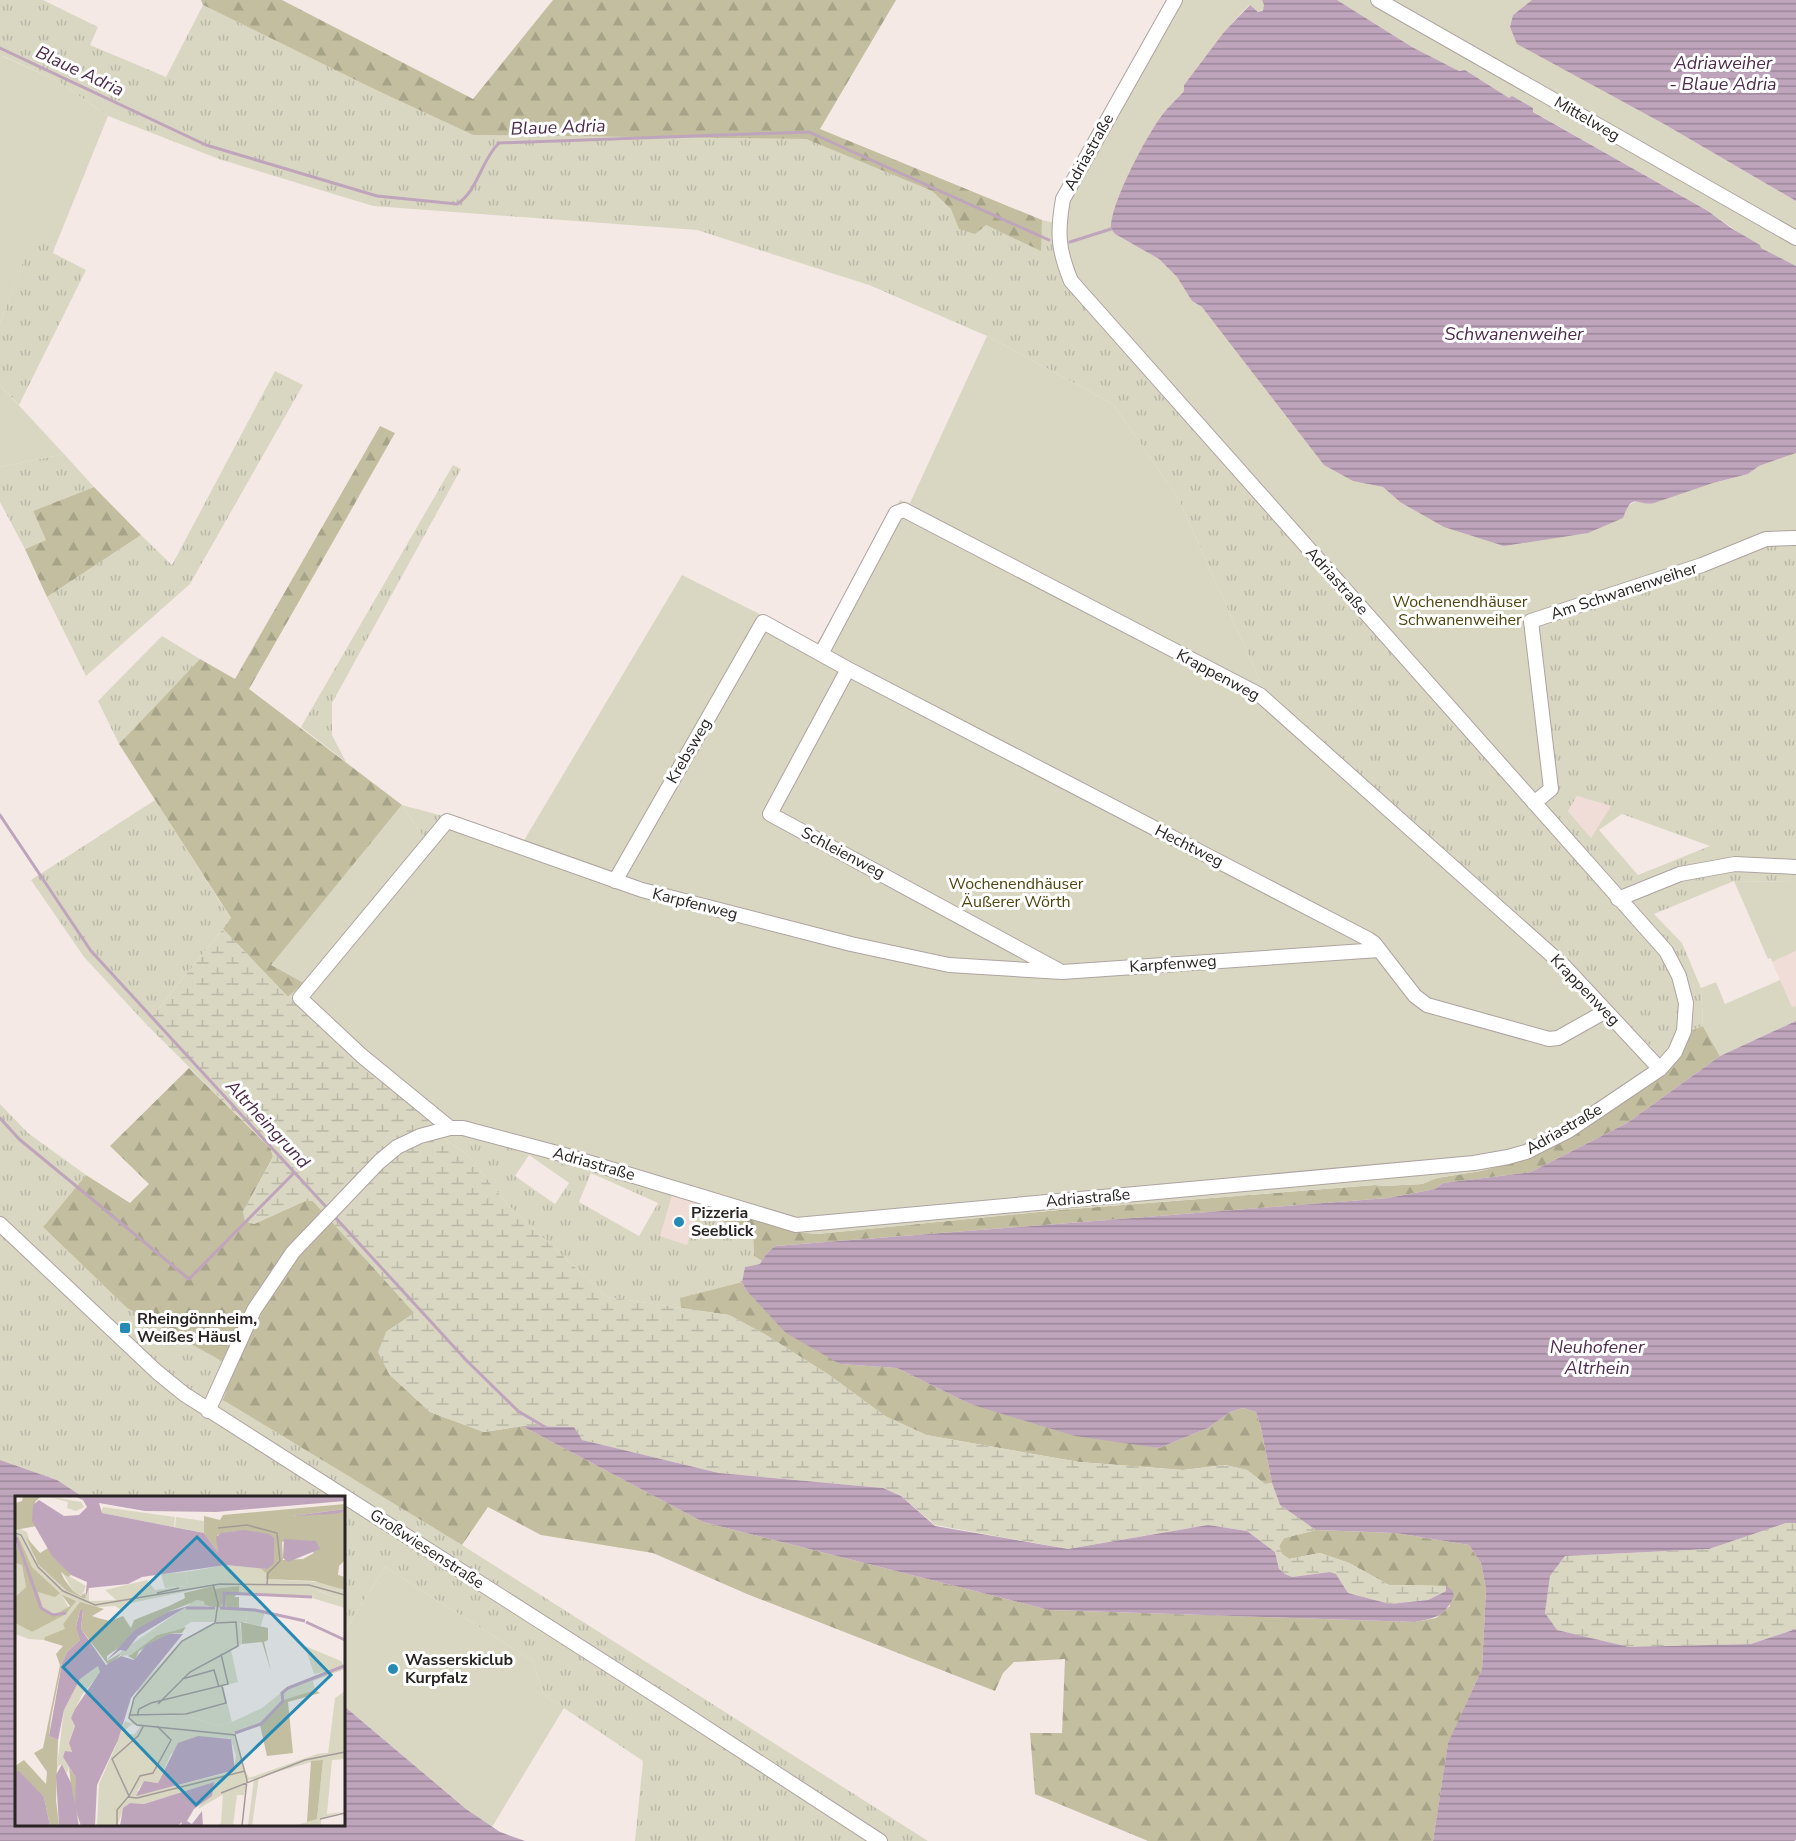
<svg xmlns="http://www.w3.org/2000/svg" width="1796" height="1841" viewBox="0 0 1796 1841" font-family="'Nunito Sans',sans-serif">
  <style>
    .built { fill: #f1ddd7 }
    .grass { fill: url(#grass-tufts); fill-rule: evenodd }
    .forest { fill: url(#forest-firs) }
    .wetland { fill: url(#wetland-marsh) }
    .garden { fill: #d9d7c2 }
    .water { fill: url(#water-rules) }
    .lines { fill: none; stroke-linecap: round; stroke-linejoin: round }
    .stream { stroke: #bfa5bc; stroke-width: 3 }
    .minor-casing { stroke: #aea3a0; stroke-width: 16 }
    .minor { stroke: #fff; stroke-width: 14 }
    .poi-dot { fill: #268bb4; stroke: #fff; stroke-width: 2 }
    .labels { text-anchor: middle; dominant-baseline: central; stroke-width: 6; stroke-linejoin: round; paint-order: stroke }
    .street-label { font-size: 16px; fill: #2a2524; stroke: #fff }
    .park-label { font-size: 16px; fill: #4d450e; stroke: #fff }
    .poi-label { font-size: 16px; font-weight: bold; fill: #2a2524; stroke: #fff; text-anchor: start }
    .water-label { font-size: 18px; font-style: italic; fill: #4e2b4c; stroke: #fff }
    .inset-river { fill: none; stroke: #bfa5bc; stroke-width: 3 }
    .inset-road { fill: none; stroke: #a49b98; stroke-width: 1.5 }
    .view { fill: #268bb4; fill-opacity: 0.15; stroke: #268bb4; stroke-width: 3 }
    .inset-edge { fill: none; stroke: #2a2524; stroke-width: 3 }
  </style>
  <defs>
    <pattern id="grass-tufts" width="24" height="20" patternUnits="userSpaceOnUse" patternTransform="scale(1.5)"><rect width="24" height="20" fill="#d9d7c2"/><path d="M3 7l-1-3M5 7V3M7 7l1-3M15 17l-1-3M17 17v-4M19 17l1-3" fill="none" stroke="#bab8a7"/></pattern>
    <pattern id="forest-firs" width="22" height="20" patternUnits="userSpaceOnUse" patternTransform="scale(1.5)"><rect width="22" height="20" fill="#c2be9f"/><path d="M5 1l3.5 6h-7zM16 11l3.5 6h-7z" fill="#a7a389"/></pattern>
    <pattern id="wetland-marsh" width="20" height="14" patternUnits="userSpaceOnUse" patternTransform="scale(1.5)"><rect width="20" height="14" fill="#d9d7c2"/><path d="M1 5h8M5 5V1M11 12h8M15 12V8" fill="none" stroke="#bab8a7"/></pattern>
    <pattern id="water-rules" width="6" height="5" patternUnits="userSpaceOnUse" patternTransform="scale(1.5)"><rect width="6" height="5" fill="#bfa5bc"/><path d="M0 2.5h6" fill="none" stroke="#9b8699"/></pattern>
  </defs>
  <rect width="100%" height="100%" fill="#f5e9e6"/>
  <path class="built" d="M1577,796L1612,806L1591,838L1568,811Z
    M1796,951V1006L1792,1008L1772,962Z
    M673,1192L702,1201L688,1245L659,1236Z"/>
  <path class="grass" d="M0,0H43L98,27L90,45L166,77L203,5L376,90L473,135L806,139L932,191L951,209L1040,250L1042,220L1055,223L1534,623L1767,542L1796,541V882L1734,881L1654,914L1682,943L1701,988L1703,1026L1688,1032L1670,1066L1566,961L1267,696L1178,498L1113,404L987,336L869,285L697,230L373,206L219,159L108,116L56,80L3,56L0,63ZM1577,796L1611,806L1591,838L1568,811ZM1622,814L1710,846L1638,875L1599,830Z
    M33,235L55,247L53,253L86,270L19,405L0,385V323Z
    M275,371L303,385L190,584L86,676L47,597L141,535L172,565Z
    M64,454L94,487L33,511L46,540L25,549L0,502V467Z
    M453,465L461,469L332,703V735L346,762L301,727Z
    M162,636L200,659L119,744L98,701Z
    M155,800L231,919L146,1024L84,957L31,880Z
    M402,805L443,816L424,838Z
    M0,1104L28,1133L86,1175L43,1227L127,1308L235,1368L223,1400L462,1545L928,1841H635L643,1761L543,1694L533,1661L385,1567L344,1632V1498L83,1497L57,1480L0,1460Z
    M430,1119L673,1192L660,1236L687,1245L702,1201L719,1220L753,1231L754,1256L762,1261L760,1264L745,1267L742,1282L681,1298V1308L607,1297L508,1205L468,1155L427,1126ZM529,1155L569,1183L555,1204L515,1176ZM591,1173L658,1203L639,1236L579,1202Z"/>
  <path class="forest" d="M201,0H282L473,99L553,0H896L820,129L1042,220L1041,251L986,225L975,234L959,229L951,209L932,191L806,139L473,135L376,90L203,5Z
    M380,426L395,433L249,689L402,805L272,965L304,983L288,997L223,929L231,918L119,744L200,659L235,679Z
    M94,487L141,535L47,597L25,549L46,540L33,511Z
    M1703,1026L1720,1056L1627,1123L1531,1172L1443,1183L1435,1189L1388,1198L775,1246L766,1254L762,1261L754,1256L753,1231L719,1220L702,1201C740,1214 777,1230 817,1234L1059,1210L1375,1185L1384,1186L1422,1184L1437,1178L1481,1171L1525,1159L1576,1133L1652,1083L1670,1066L1688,1032Z
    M189,1068L271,1149L273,1157L243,1212L254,1224L307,1200L313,1201L415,1313L386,1332L389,1374L430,1412L484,1432L522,1426L703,1522L1049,1610L1415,1622L1436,1618L1450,1606L1446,1586L1389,1585L1349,1563L1320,1553L1289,1559L1282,1554L1279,1546L1284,1538L1316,1530L1396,1533L1469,1545L1481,1563L1486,1589L1482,1669L1448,1744L1433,1841H1148L1035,1794L1030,1733H1062L1065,1659L1014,1662L1003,1673L995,1691L747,1594L653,1553L541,1535L488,1507L462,1545L223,1400L234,1368L127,1308L43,1227L86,1175L130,1203L149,1184L110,1146Z
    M742,1282L746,1290L840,1364L897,1368L970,1404L1159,1448L1208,1428L1230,1412L1243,1408L1256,1412L1261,1428L1272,1483L1265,1484L1247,1470L1225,1465L1183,1470L1079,1462L926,1435L885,1416L829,1375L766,1335L729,1315L681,1308L680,1298Z"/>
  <path class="wetland" d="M223,929L288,997L360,1064L430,1119L427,1126L468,1155L508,1205L607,1297L729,1315L766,1335L829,1375L885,1416L926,1435L1079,1462L1183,1470L1225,1465L1247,1470L1265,1484L1272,1483L1280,1505L1316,1530L1284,1538L1279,1546L1282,1554L1289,1559L1320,1553L1349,1563L1389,1585L1446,1586V1591L1428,1600L1390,1604L1348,1593L1336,1574L1330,1572L1292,1577L1285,1574L1279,1569L1275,1552L1247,1531L1208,1525L1068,1549L935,1525L901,1496L883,1488L719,1473L581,1440L574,1427L522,1426L484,1432L430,1412L389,1374L378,1352L386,1332L414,1313L313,1201L307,1200L254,1224L245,1222L243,1212L273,1157L271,1149L146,1024Z
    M1786,1523H1796V1629L1751,1644L1629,1647L1556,1630L1545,1613L1550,1576L1565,1556L1709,1549Z"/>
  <path class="garden" d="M1172,0H1262L1265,5L1263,11L1258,12L1249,5L1224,32L1184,85V91C1177,99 1168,107 1162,115C1146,137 1111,204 1111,229L1115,234L1159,259L1177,277L1192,301L1202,307L1353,481L1383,487L1400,502L1627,507C1635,501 1639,500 1648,504L1713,483L1748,474L1759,466L1796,453V541L1767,542L1534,623L1553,783L1529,803L1068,283L1060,197Z
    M1337,0H1532L1513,15L1510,27L1664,124L1796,201V266L1761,248L1708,211L1509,98L1465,70L1459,71L1412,47Z
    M2,56L56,80L108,116L55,247L33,236L0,323V63Z
    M987,336L1113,404L1178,498L1267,696L1566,961L1670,1066L1652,1083L1576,1133L1525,1159L1481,1171L1437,1178L1422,1184L1384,1186L1375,1185L1059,1210L817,1234L796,1232L673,1192L591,1173L430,1119L360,1064L288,997L304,983L271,965L402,805L424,838L443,816L523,842L682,575L817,643L900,500L910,503Z
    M0,385L64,454L0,467Z
    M1734,881L1796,882V951L1772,962L1771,958L1768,959Z
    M1780,980L1792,1007L1796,1006V1021L1720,1056L1703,1026L1701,988L1716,982L1725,1004Z
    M385,1567L533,1661L543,1694L564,1708L492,1827L466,1809L344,1706V1632Z"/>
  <path class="water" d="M1262,0H1337L1412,47L1459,71L1465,70L1509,98L1512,96L1533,108V112L1708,211L1731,228L1760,245L1761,248L1796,266V453L1759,466L1748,474L1713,483L1654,503C1637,507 1633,490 1623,518L1588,533L1504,546L1444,527L1400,502L1383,487L1353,481L1324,465L1202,307L1192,301L1177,277L1159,259L1115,234L1111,229C1110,204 1146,137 1162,115C1168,107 1177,99 1184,91V85L1224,32L1250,5L1258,12L1263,11L1264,5Z
    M1532,0H1796V201L1664,124L1517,44L1510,27L1513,15Z
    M1796,1021V1523H1786L1709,1549L1565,1556L1550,1576L1545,1613L1557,1630L1629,1647L1751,1644L1796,1629V1840L1794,1841H1433L1448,1743L1482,1669L1486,1589L1481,1563L1469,1545L1396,1533L1316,1530L1280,1505L1272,1483L1261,1428L1256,1412L1243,1408L1230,1412L1208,1428L1159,1448L1075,1436L970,1404L897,1368L840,1364L786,1333L746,1290L742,1282L745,1267L760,1264L766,1254L775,1246L1388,1198L1435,1189L1443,1183L1531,1172L1627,1123L1720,1056Z
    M522,1426L574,1427L582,1440L719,1473L883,1488L901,1496L935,1526L1068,1549L1208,1525L1247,1531L1275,1552L1279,1569L1285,1574L1292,1577L1330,1572L1336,1574L1348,1593L1390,1604L1428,1600L1446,1591V1586L1452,1590L1454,1595C1446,1616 1436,1618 1415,1622L1049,1610L703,1522Z
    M0,1460L57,1480L83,1497L16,1498V1824H344V1706L466,1809L500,1832L525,1841H0Z"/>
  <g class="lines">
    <path class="stream" d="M0,48L206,145L377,196L457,204C478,191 481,160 499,143L809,132L1049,240
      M1070,242L1111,229
      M0,815L91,951L328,1209
      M0,1118L19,1139L189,1279L294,1173
      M334,1216L466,1360L518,1411L545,1427"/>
    <g class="minor-casing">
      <path id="minor" d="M1378,0L1796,238
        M821,654L896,513L904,510L1260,695L1564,966L1660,1069
        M848,669L770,814L1058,970
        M1534,803L1551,789L1531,621L1702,565L1766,539L1796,538
        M615,881L763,622L848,669L1368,939L1374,943L1415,996L1427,1005L1549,1039L1558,1038L1606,1011
        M1618,899L1680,874L1735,864L1796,867
        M450,1128L362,1056L300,998L447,821L642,890L851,944L949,965L1062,972L1379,950
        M0,1224L157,1372L184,1394L668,1703L880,1841
        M208,1411L254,1310L293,1252L379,1162L397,1147L420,1136L450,1128H463L561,1154L796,1225L1474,1163L1508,1157L1526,1152L1568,1131L1660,1069L1675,1052L1684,1031L1686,1003L1679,976L1666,951L1071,281C1058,249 1057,233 1063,199L1175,0"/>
    </g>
    <use href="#minor" class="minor"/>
  </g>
  <g class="poi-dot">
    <circle cx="679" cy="1222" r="6"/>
    <rect x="119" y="1322" width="12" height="12" rx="3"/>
    <circle cx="393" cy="1669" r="6"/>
  </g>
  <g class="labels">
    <g class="street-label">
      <text transform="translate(1587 119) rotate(30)">Mittelweg</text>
      <text transform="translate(1089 152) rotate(-61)">Adriastraße</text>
      <text transform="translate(1337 581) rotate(48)">Adriastraße</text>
      <text transform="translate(1624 591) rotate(-18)">Am Schwanenweiher</text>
      <text transform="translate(1218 675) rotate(28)">Krappenweg</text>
      <text transform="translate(689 751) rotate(-60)">Krebsweg</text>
      <text transform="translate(1189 846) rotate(27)">Hechtweg</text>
      <text transform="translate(843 853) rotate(28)">Schleienweg</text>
      <text transform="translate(695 904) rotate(14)">Karpfenweg</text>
      <text transform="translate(1173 964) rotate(-4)">Karpfenweg</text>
      <text transform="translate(1585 990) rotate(46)">Krappenweg</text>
      <text transform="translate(1564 1129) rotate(-30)">Adriastraße</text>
      <text transform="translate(594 1164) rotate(16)">Adriastraße</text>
      <text transform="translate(1088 1198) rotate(-5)">Adriastraße</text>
      <text transform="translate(427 1549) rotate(33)">Großwiesenstraße</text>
    </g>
    <g class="park-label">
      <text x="1460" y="602">Wochenendhäuser<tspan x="1460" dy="18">Schwanenweiher</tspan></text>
      <text x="1016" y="884">Wochenendhäuser<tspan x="1016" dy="18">Äußerer Wörth</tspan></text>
    </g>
    <g class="poi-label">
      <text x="691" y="1213">Pizzeria<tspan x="691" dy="18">Seeblick</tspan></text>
      <text x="137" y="1319">Rheingönnheim,<tspan x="137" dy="18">Weißes Häusl</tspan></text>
      <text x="405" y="1660">Wasserskiclub<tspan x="405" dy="18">Kurpfalz</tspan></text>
    </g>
    <g class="water-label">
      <text x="1723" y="63">Adriaweiher<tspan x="1723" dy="21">- Blaue Adria</tspan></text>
      <text transform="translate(80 71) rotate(25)">Blaue Adria</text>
      <text transform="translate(558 127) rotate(-2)">Blaue Adria</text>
      <text x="1514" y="334">Schwanenweiher</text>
      <text transform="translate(268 1124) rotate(47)">Altrheingrund</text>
      <text x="1597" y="1347">Neuhofener<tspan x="1597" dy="21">Altrhein</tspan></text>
    </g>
  </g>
  <g transform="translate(15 1496)">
    <rect width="330" height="330" fill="#f5e9e6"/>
    <path d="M32,0L66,6L69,11L61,15L52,12L53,6ZM88,11L160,21L159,31L86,17ZM3,32L12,36L20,63L52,95L70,103L74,92V105L101,104L90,94L132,84L140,94L173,90L171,76L211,69L245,72L251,77V83L305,86L330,94V105L302,94L297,102L224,97L223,90L199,94L197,90L112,108L106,114L100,110L74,112L65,107L48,128L51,133L29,144L14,143L0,138V127L17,136L57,111L47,100L54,112L40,119L28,112L23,96L45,97L17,71L0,41ZM0,67L7,69L11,91L0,101ZM47,76L71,90L67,100L58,95ZM231,113L250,115L246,130L232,127ZM302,155L326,165L330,173L298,185L300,194L271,203L245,227L220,239L143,230L155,244L138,276L113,301L102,330H82L84,288L102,247L110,250L125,231L117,228L113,220L170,219L203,230L217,226L247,212L273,191L311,175ZM330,255V263L317,264L312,318L328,316L306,322V330H279L302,323L308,264L296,266L244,281L237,330H233L239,283L233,284L230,274L234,282L302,258ZM232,284L229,299H222L218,330H202L206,327L208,297Z" fill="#d9d7c2"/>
    <path d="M8,0H26L20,6L22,30L0,34V7L7,5ZM330,8V13L277,20L330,16V64L324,70L323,79L330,81V94L299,85L251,83V77L245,72L252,73L222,35L202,39L203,56L189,37V20L205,24L208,19ZM274,44L284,46L299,57L288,63L268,64L267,46ZM3,40L17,71L45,97L40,101L23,96L28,112L40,119L55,110L47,99L61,105L51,118L17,136L0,127V101L11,91L7,69L0,67ZM11,41L25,57L33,52L56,79L53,81L46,76L49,83L58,95L66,100L70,97V103L52,95L23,68ZM198,90L199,93L224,90V97L219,101H224V113H212L210,106L205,112L176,107L153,116L92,160V165L108,156L94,170L66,133L68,115L65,114L61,130L65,144L52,156L47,167L36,222L34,240L43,244L41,304L44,330H35L29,301L0,276V270L9,264L31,288L32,276L19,257L28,252L45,169L41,158L48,150L29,144L30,141L50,133L48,128L65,106L89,113L77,120L83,122L95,125L108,120L116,132L119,124L154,110L170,102L169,97ZM222,125L253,132V144L249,146L256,175L247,146L227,148L226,127ZM171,131L167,137L154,138L124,155L120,164L113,160L142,139ZM300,194L305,197L273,206L278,257L252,260L245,229L220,236L245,227L271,203ZM308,264L302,323L292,326L296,265ZM54,271L61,282L66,330L58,308Z" fill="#c2be9f" fill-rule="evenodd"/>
    <path d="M181,104L189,105L190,111L205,112L209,105L212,113H231L232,126H176L166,133L142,139L116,159L106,160V156L92,165ZM83,170L86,176L67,199L56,222L60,229L54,247L57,256L48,261L54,271L52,277L47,268L43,270L41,279L49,214L65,183Z" fill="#d9d7c2"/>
    <path d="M161,21L189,25V37L160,31ZM171,76L173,90L150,92L146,78ZM301,94L330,105V112L297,102ZM202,126H225L227,148L216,154L223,186L208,190L217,226L203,230L170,219L113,220L123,193L165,146ZM290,150L302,155L312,175L299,178ZM330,195V255L313,258L320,202ZM110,225L117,228L107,237L122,239L110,250L101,247ZM143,230L218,237L233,284L183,313L199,286L129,308L115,307L101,323L125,279L136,278L155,244ZM179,241L215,242L221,259L219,275L140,295H122L129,285L143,287L156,258Z" fill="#d9d7c2" fill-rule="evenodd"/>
    <path d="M59,0H330V5L201,16L130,15L84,7L87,17L189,37L203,56L201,41L206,37L229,34L254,38L259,42V67L252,73L211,69L127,81L113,88L74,92L70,103L72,86L56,79L37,60L17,25L18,9L24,4L49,20L64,19L72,11L68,4ZM330,13V16L317,18L277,20ZM269,43L301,45L305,53L273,66L268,62ZM173,110L123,140L111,155L105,154L91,165L120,134L153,116ZM65,114H68L66,133L91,169L106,160L119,164L131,149L154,138H168L116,202L103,244L82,289L80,330H66L60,309L61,282L48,261L50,255L57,256L54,247L60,230L56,222L60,213L85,176L83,170L65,183L49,214L43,244L34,240L47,167L52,156L65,144L61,131ZM183,240L216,243L220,274L121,300L129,285L143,287L163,247ZM47,268L56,287L64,330H44L41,279ZM4,275L29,301L35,330H0V276ZM199,286L197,300L179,313L172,325L177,328L187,315L188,330H166L167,326L162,330H105L108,312L115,307L129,308Z" fill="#bfa5bc"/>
    <path class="inset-river" d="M1,41L26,112L38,119L51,117M171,112H200M205,112L240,114L290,125M209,113V97L297,101M291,126L330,144M220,237L246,228L268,205L267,197L273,192L329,170"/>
    <path class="inset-road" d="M203,32L232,29L262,37L265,65L253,77L252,88M0,37L6,39L23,71L48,95L80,109L205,88L294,89L330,99M198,88L203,107L200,127L167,145L119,202L114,222L122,229L220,239L232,284L227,330M142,97L164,92M167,183L199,174L204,191M143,208L175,176L223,150L221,126L201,127M114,219L171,218L211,207L207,190M122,220L124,213L136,207L213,188L206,158M330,291V317M206,297L290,264L330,256M114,300L125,280L138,277L156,244L142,230M113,301L122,302L230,275M305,323L330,317M102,330V314L114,300L97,263L123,240L129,229"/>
    <path class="view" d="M182,41L316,179L181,309L48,171Z"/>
    <rect width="330" height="330" class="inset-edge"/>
  </g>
</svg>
